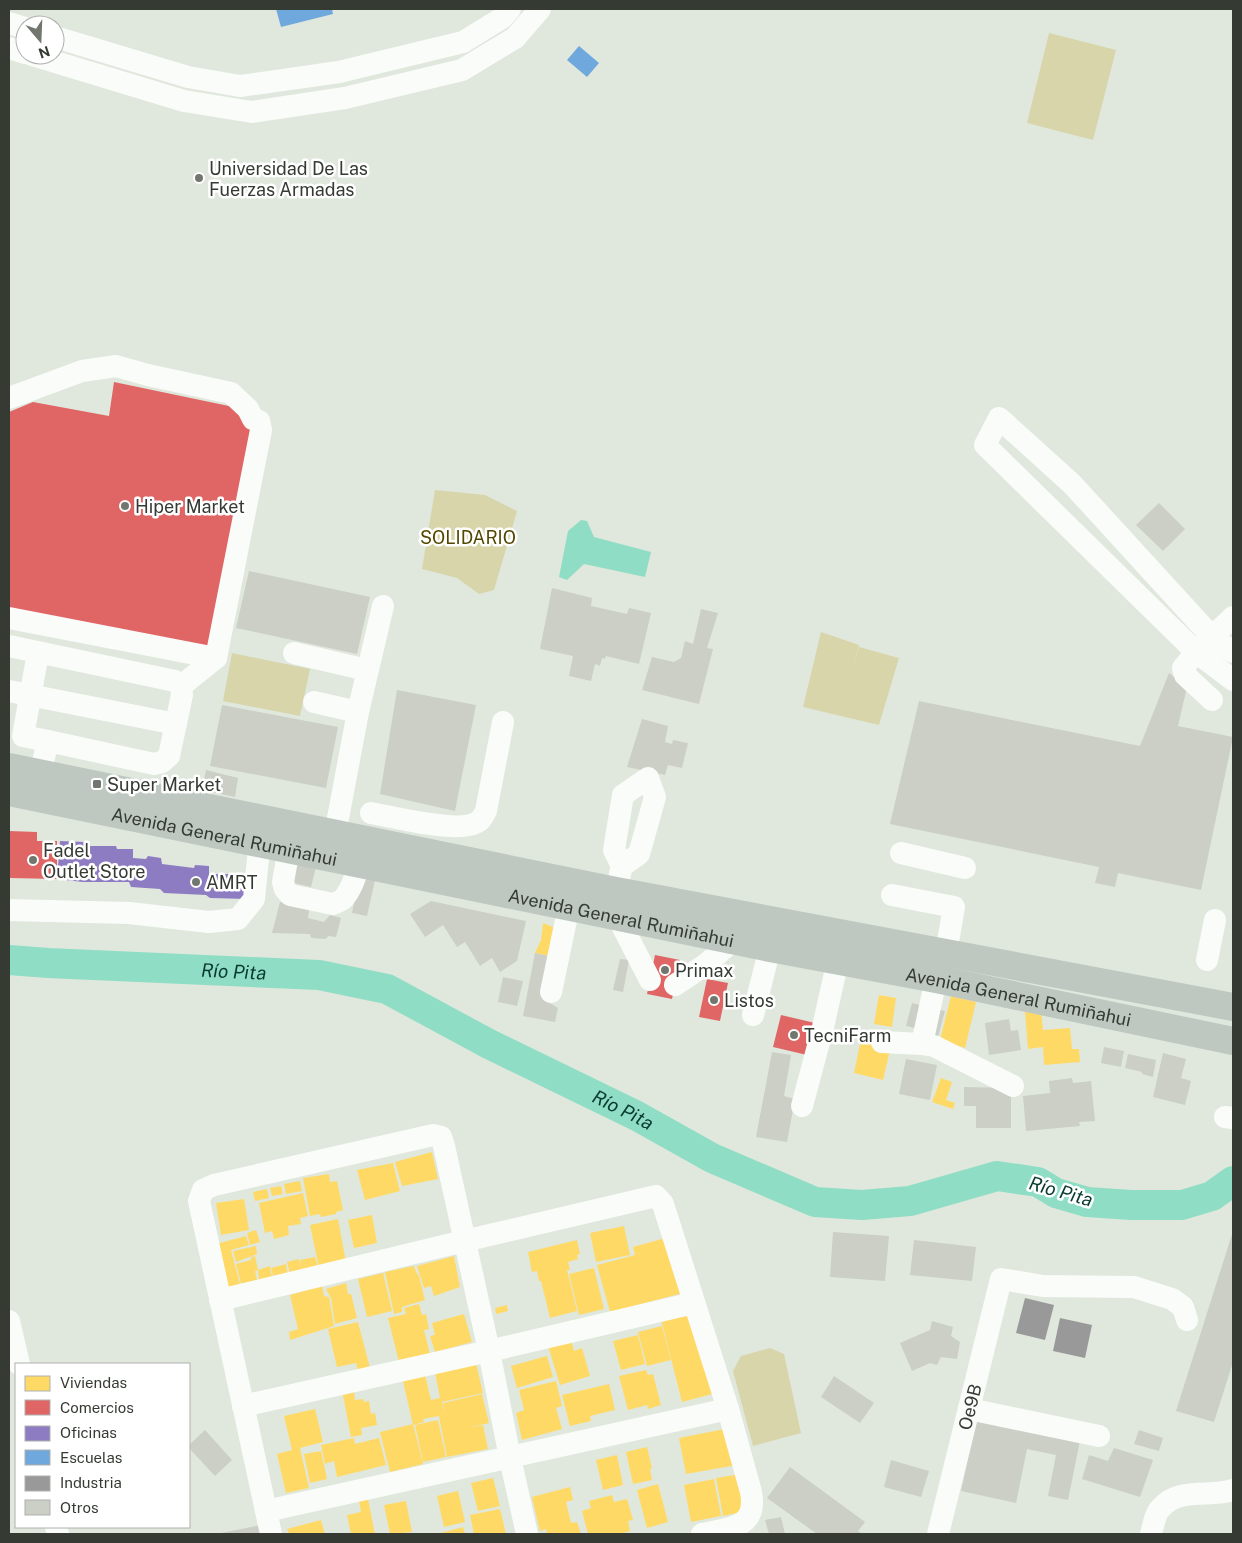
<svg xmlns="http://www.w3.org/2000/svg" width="1242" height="1543" viewBox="0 0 1242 1543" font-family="'Public Sans',sans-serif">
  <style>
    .green { fill: #d8d5aa }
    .water { fill: #90ddc5 }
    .homes { fill: #ffd966 }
    .shops { fill: #e06666 }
    .offices { fill: #8e7cc3 }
    .schools { fill: #6fa8dc }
    .industry { fill: #999 }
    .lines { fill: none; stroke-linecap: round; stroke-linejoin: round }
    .river { stroke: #90ddc5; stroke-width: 30 }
    .building { fill: #cbcfc6 }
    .minor { stroke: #fafcfa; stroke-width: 22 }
    .highway { stroke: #bec8c0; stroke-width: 28 }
    .poi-dot { fill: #71776e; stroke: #fff; stroke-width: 2 }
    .labels { text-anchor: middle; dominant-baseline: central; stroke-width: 5; stroke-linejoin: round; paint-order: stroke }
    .poi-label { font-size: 18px; fill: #353a33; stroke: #fff; text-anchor: start }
    .park-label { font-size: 18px; fill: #524600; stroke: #fff }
    .street-label { font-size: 18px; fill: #353a33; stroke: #fff }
    .water-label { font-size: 19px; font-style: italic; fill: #093b2f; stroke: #fff }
  </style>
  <rect width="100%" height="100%" fill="#e0e8dd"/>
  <path class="green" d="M1049,33L1116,50L1093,140L1027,123Z
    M435,490L485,495L517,511L494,590L479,594L457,578L422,569Z
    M821,632L859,645L852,671L859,647L899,658L879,725L803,707Z
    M232,653L310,669L300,716L223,701Z
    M770,1348L784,1354L801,1433L753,1446L733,1371L741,1356Z"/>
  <path class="water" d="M581,520L587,521L594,537L651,552L645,577L584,564L567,580L559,577L568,531Z"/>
  <path class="homes" d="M543,923L553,927V957L535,953L541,940Z
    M879,995L896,998L892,1027L874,1024Z
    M951,996L976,1002L965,1048L940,1040Z
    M1041,1010L1043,1030L1070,1028L1072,1049H1079L1080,1062L1044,1065L1043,1047L1028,1049L1025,1012Z
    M861,1039L891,1046L883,1080L854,1073Z
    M941,1078L952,1082L946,1100L955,1103L953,1109L932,1102Z
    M432,1152L438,1179L402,1186L395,1162Z
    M393,1163L400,1191L365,1200L357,1170Z
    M329,1174L330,1182L337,1181L343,1210L336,1212V1214L321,1217L320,1214L310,1216L303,1178Z
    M300,1181L302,1191L286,1194L284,1184Z
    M281,1186L283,1194L272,1196L270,1188Z
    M267,1189L269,1198L255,1201L253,1192Z
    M303,1193L308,1216L300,1218L301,1224L288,1226L289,1235L274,1239L272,1231L265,1233L259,1203Z
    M244,1199L249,1230L221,1235L216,1203Z
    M372,1215L377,1243L354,1248L348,1220Z
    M338,1219L346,1262L319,1268L310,1225Z
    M624,1226L630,1255L596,1262L590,1233Z
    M256,1230L260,1242L250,1245L247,1233Z
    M246,1236L249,1245L231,1250L240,1284L228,1287L216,1244Z
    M669,1237L687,1292L610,1312L597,1265L635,1255L633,1247Z
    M577,1240L580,1254L577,1255L578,1259L568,1262L570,1270H567L577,1311L550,1318L541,1281H539L537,1271L532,1272L528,1252Z
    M256,1246L257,1254L236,1262L233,1251Z
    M255,1256L258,1270L255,1271L257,1280L241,1284L236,1264L251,1260V1257Z
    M454,1256L460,1287L434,1296L431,1286L424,1288L417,1266Z
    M315,1257L318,1267L290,1274L287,1262L299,1259L301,1268L300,1260Z
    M286,1264L288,1276L274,1279L271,1268Z
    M270,1266L272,1277L259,1280L258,1270Z
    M414,1266L416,1272L419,1276L425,1300L402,1307V1312L394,1314L385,1272Z
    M594,1268L604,1309L579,1315L569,1274Z
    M383,1273L392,1311L367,1317L358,1279Z
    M346,1283L348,1294H351L357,1318L335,1324L331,1298L326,1289Z
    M322,1286L324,1296L329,1297L334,1326L290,1340L289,1332L298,1329L290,1295Z
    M419,1304L422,1315L426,1314L429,1329L424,1330L430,1354L399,1362L388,1318L406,1314L404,1308Z
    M507,1305L508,1311L496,1314L495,1308Z
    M696,1310L716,1393L682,1402L661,1319Z
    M464,1314L472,1342L435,1352L430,1336L435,1335L432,1323Z
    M358,1322L370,1368L358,1371L356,1363L337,1367L328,1329Z
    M662,1326L671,1360L647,1366L638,1332Z
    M638,1335L645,1364L621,1370L613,1341Z
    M571,1340L574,1351L582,1348L590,1376L560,1385L548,1346Z
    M547,1356L553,1377L517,1388L511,1366Z
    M476,1363L483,1393L442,1402L445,1415L443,1403L482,1394L489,1423L466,1428L483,1425L488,1449L447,1457L439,1416L423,1419L424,1422L413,1425L403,1381L425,1375L431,1400L440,1398L435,1372Z
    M646,1370L648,1375L653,1374L661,1405L648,1409L647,1405L628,1410L619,1376Z
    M556,1381L562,1406L556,1408L562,1429L522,1440L516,1413L524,1410L519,1390Z
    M609,1384L615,1410L590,1416L591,1421L570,1426L562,1395Z
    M354,1392L355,1400L363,1399L364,1402L369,1401L371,1414L375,1413L377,1425L361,1428L362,1435L351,1437L343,1395Z
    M315,1409L323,1442L300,1448L309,1488L286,1493L277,1454L292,1450L284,1416Z
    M438,1420L446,1457L423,1462L415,1425Z
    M413,1424L423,1464L390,1472L380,1432Z
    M730,1428L737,1465L686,1474L679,1438Z
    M354,1438L355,1444L379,1438L386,1465L337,1477L334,1461L325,1464L321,1445Z
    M647,1447L652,1468L650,1469L652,1480L633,1484L626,1452Z
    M321,1451L327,1479L310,1483L304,1454Z
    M617,1455L623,1485L603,1490L596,1460Z
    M741,1474L747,1511L723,1516L716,1478Z
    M493,1478L500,1506L478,1511L471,1483Z
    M714,1479L721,1516L691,1522L684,1485Z
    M658,1484L668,1522L647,1528L637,1490Z
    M570,1487L573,1500L566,1502L571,1523L577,1522L581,1534H547L546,1529L540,1531L532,1497Z
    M458,1491L465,1522L444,1527L437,1496Z
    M612,1495L614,1502L627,1499L633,1520L628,1521L630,1531L619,1534H588L582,1511L591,1508L589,1501Z
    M368,1499L375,1534H351L347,1515L361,1512L359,1501Z
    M406,1501L412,1532L390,1534L384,1505Z
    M500,1509L506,1534H474L470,1515Z
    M321,1520L325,1534H289L287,1529Z
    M463,1527L465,1534H442L441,1533Z"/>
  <path class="shops" d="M114,382L248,410L256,427L212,656L9,614V412L33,402L109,416Z
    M9,831L37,832V841H57V879L9,878Z
    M655,955L680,960L672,999L647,994Z
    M707,979L728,983L720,1021L699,1017Z
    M781,1015L815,1023L807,1055L773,1047Z"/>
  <path class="offices" d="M60,841L85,842V846H116L117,849H133V858L146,859L148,856L161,858L162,864L194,868L195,865L209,866V874H252L247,899L210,898L206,895L164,893L160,889L131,887L129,882H83L57,879Z"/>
  <path class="schools" d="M276,9H332L333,14L281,27Z
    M579,46L599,63L587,77L567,60Z"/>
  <path class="industry" d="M1025,1298L1054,1305L1045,1340L1016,1333Z
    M1060,1318L1092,1325L1085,1358L1053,1351Z"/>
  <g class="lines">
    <path class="river" id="s1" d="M9,960L48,963L319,975L387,989L489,1044L637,1116L712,1158L815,1202L862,1205L910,1201L997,1176L1038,1182L1056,1193L1087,1202L1131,1205H1182L1212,1196L1233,1181"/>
  </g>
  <path class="building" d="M1159,503L1185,529L1163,551L1136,525Z
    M249,571L370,597L357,654L236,628Z
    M552,588L592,598L591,606L627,614L629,608L651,613L639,664L606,656L605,659L602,658L600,666L595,664L591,681L569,676L573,656L540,649Z
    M701,609L718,613L707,648L713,649L699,704L642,690L652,657L674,662L681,658L685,641L693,644Z
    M1169,673L1187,687L1178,726L1233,737L1201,890L1118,873L1115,887L1095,883L1099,867L890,824L919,701L1140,746Z
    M397,690L476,705L455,811L380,794Z
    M222,705L338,727L326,788L210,766Z
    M642,719L668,726L665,742L672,744L673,740L688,743L682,768L668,765L665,775L627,767Z
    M206,770L238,778L235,797L202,790Z
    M294,862L316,867L311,887L289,882Z
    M359,876L375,880L367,916L352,913Z
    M431,901L526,921L517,961L500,972L492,958L480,966L465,942L457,947L443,925L425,937L410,914Z
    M280,902L288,903L309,910L308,918L324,922L330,915L341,918L336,937L329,936L325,939L311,938L310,934L272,933Z
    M535,953L553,957L545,1000L558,1008L555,1022L523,1016Z
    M620,959L629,960L623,992L613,990Z
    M503,977L523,981L517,1006L498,1002Z
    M912,1003L928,1007L923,1030L906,1026Z
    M932,1008L945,1011L936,1044Z
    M1009,1019L1011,1031L1018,1030L1021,1050L989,1055L985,1023Z
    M1104,1047L1124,1051L1121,1067L1101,1063Z
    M772,1052L791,1055L784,1096L795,1099L787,1142L756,1137Z
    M1163,1053L1186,1059L1181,1078L1191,1081L1185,1105L1153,1097Z
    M1128,1054L1156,1060L1153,1077L1142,1074V1072L1125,1068Z
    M906,1059L937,1065L930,1100L899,1094Z
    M1072,1078L1073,1083L1091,1081L1095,1121L1079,1122L1080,1126L1026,1131L1023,1096L1050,1093L1049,1081Z
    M964,1087L1011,1088V1128H976V1106H964Z
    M1233,1231V1362L1214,1422L1176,1411Z
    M833,1232L889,1236L885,1281L830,1277Z
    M914,1240L976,1247L972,1281L910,1275Z
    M932,1321L953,1327L951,1336L960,1342L957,1359L941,1357L937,1365L930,1363L912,1371L900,1343L930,1330Z
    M834,1376L874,1403L860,1423L821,1397Z
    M977,1419L1080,1441L1068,1500L1048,1496L1056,1455L1027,1449L1016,1503L961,1491Z
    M205,1430L232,1460L215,1476L189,1448V1445Z
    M1139,1430L1163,1438L1159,1451L1134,1444Z
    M1114,1448L1153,1460L1140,1497L1082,1479L1089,1455L1108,1461Z
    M891,1460L929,1471L921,1497L884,1487Z
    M790,1467L865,1522L858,1531L863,1534H817L767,1498Z
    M781,1517L785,1534H769L765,1520Z
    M261,1525L263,1534H221V1533Z"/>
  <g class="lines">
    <g class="minor">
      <path d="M9,23L25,28"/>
      <path d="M55,37L188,77L240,86L339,72L463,42L502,18L510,9"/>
      <path d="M9,48L25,53"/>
      <path d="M32,55L184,101L252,112L345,98L462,70L515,38L540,9"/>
      <path d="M9,398L82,371L116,366L148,375L231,393L248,409L253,419L259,421L261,430L216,658L181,686"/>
      <path d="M9,618L216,658"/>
      <path d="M9,646L175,681L181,686L182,695L169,756L162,762L154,764L48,741L40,774"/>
      <path d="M1233,652L1212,637L1072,484L999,418L985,445L1196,652L1233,680"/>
      <path d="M38,653L23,736L48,741"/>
      <path d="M294,653L367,670"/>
      <path d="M9,691L176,724"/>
      <path d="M1212,700L1185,675L1183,668L1196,652L1233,617"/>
      <path d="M314,702L358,712"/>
      <path d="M371,813C393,817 462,835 479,821C482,819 484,814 486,811L503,722"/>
      <path d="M335,834L358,712L383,606"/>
      <path d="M289,849L283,882L285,889L290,895L333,904C337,902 342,901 344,898C352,889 356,874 360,863"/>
      <path d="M901,853L965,868"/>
      <path d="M616,891L622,866L614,850L623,795L648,778L655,797L639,854L622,866"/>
      <path d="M892,895L954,907L946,953"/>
      <path d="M9,910L129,913L209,922L238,919L254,899L258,859V842"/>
      <path d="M617,916L650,980"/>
      <path d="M1207,960L1215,920"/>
      <path d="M675,985L705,965L734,940"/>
      <path d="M551,992L569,906"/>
      <path d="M753,1015L770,948"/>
      <path d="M882,1042L922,1044L934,1046L1013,1086"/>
      <path d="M922,1044L936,979"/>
      <path d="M802,1106L823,1027L838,960"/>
      <path d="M1225,1117L1233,1118"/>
      <path d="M220,1300L464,1241L656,1196L663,1204L728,1409L751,1492C758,1528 730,1528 702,1534"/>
      <path d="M9,1321L19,1364"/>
      <path d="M243,1406L489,1351L694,1303"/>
      <path d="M969,1409L1099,1436"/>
      <path d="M266,1511L728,1409"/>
      <path d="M56,1527L58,1534"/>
      <path d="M271,1534L199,1201L203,1190L214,1185L433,1135L441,1137L444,1146L489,1351L510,1458L527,1534"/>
      <path id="s2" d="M938,1534L1001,1279L1043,1286L1134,1287L1172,1299L1183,1307L1187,1320"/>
      <path d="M1151,1534C1153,1527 1155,1514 1160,1509C1179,1486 1209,1498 1233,1490"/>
    </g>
    <g class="highway">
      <path d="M9,767L616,891L1233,1007"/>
      <path id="s3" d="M9,792L770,948L936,979L1233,1041"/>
    </g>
  </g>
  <g class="poi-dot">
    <circle cx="199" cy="178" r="5"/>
    <circle cx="125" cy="506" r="5"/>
    <rect x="92" y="779" width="10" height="10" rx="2.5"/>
    <circle cx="33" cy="860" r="5"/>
    <circle cx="196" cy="882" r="5"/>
    <circle cx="665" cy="970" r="5"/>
    <circle cx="714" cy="1000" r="5"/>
    <circle cx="794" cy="1035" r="5"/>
  </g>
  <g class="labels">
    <g class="poi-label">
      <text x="209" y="168">Universidad De Las<tspan x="209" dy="21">Fuerzas Armadas</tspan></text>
      <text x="135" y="506">Hiper Market</text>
      <text x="107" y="784">Super Market</text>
      <text x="43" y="850">Fadel<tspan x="43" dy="21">Outlet Store</tspan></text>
      <text x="206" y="882">AMRT</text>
      <text x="675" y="970">Primax</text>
      <text x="724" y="1000">Listos</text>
      <text x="804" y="1035">TecniFarm</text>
    </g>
    <g class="park-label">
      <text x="468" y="537">SOLIDARIO</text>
    </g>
    <g class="street-label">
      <text stroke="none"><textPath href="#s3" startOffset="220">Avenida General Rumiñahui</textPath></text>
      <text stroke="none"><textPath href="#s3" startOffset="625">Avenida General Rumiñahui</textPath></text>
      <text stroke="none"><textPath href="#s3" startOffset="1030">Avenida General Rumiñahui</textPath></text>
      <text stroke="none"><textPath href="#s2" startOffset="131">Oe9B</textPath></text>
    </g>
    <g class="water-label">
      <text stroke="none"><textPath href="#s1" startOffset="225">Río Pita</textPath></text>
      <text stroke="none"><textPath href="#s1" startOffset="645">Río Pita</textPath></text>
      <text transform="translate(1061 1191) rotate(16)">Río Pita</text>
    </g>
  </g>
  <rect width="1242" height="1543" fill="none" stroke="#353a33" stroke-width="20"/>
  <rect x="15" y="1363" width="175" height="165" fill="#ffffff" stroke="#aeb0ad"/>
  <rect x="25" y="1376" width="25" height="15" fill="#ffd966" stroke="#aeb0ad"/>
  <text x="60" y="1388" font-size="15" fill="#353a33">Viviendas</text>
  <rect x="25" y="1400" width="25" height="15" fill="#e06666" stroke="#aeb0ad"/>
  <text x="60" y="1413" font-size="15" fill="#353a33">Comercios</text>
  <rect x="25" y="1426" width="25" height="15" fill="#8e7cc3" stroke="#aeb0ad"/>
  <text x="60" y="1438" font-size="15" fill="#353a33">Oficinas</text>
  <rect x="25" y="1450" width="25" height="15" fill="#6fa8dc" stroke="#aeb0ad"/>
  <text x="60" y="1463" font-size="15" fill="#353a33">Escuelas</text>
  <rect x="25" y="1476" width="25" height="15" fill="#999999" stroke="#aeb0ad"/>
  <text x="60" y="1488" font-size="15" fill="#353a33">Industria</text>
  <rect x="25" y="1500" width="25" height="15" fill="#cbcfc6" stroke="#aeb0ad"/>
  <text x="60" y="1513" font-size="15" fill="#353a33">Otros</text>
  <g transform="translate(40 40) rotate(161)"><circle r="24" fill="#ffffff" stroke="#aeb0ad"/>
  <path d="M0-4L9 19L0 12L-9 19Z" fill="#71776e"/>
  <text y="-8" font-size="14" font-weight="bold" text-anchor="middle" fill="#353a33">N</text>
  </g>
</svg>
